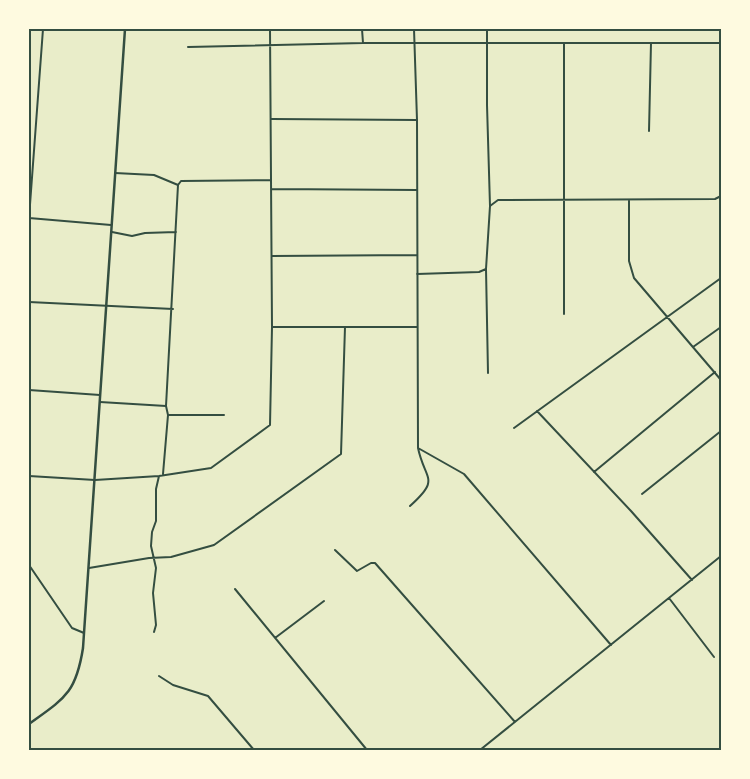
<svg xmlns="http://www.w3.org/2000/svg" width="750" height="779" viewBox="0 0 750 779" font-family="Arial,sans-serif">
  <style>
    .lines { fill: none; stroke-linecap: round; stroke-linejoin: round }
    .minor { stroke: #344e41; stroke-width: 2 }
    .tertiary { stroke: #344e41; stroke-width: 2.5 }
    .neatline { fill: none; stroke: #344e41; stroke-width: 2 }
  </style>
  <rect width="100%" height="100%" fill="#e9edc9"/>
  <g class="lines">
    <path class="minor" d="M362,29L363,43
      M414,29L417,120L418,448L464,474L611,645
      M487,29V105L490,206L486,269L488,373
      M564,44V314
      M188,47L363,43H721
      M272,119L417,120
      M649,131L651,43
      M115,173L154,175L178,185
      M178,185L181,181L271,180
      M272,189L417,190
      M629,200V261L634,278L721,380
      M490,206L498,200L715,199L721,196
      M29,218L43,29
      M29,218L111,225
      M112,232L132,236L145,233L176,232
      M272,256L417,255
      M417,274L479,272L486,269
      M29,302L173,309
      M272,327H417
      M693,347L721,327
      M29,390L100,395
      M100,402L166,406
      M537,411L631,511L692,580
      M168,415H224
      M514,428L721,278
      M594,472L715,372
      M163,474L168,415L166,406L178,185
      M29,476L95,480L159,476L211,468L270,425L272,327L270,29
      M642,494L721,431
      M410,506C441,478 425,481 418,448
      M335,550L357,571L371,563H375L515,722
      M29,565L72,628L84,633
      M89,568L149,558L171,557L214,545L341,454L345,327
      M235,589L367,750
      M669,598L714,657
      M154,632L156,625L153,593L156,568L151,546L152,532L156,521V489L159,476
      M275,638L324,601
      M159,676L173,685L208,696L254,750
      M480,750L721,556"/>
    <path class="tertiary" d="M29,724C65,698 76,693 83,648L125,29"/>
  </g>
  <rect width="750" height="779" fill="none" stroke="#fefae0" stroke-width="60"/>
  <rect x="30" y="30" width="690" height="719" class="neatline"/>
</svg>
